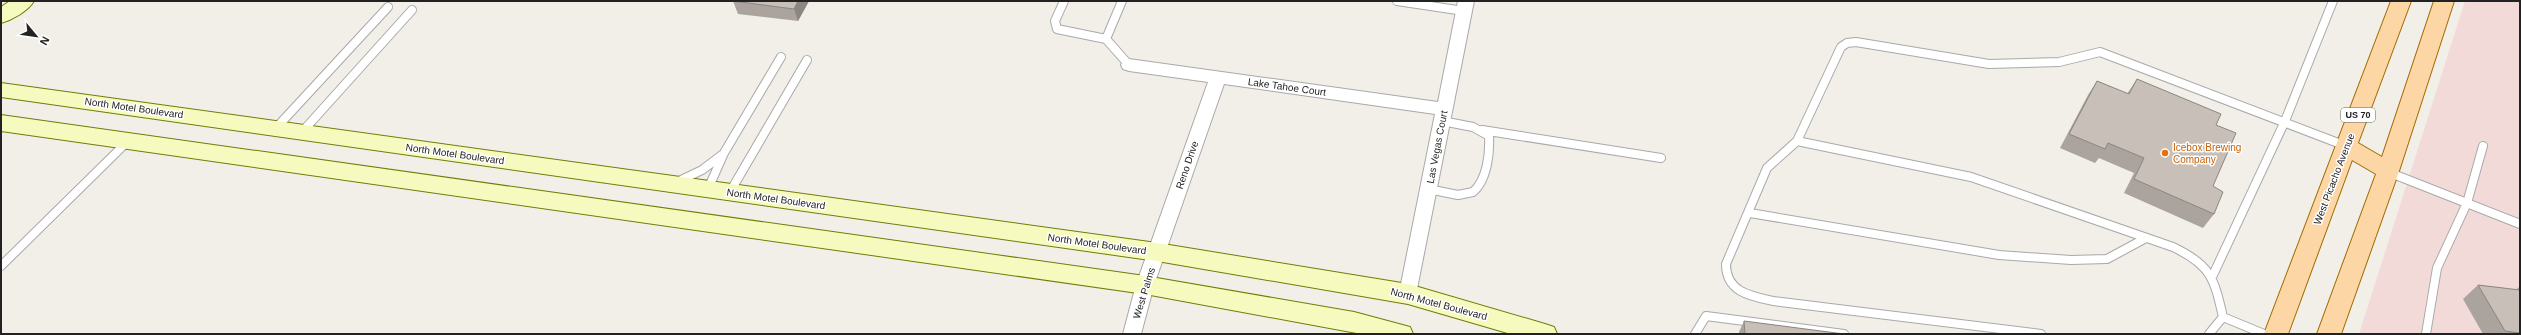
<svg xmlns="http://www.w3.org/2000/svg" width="2521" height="335" viewBox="0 0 2521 335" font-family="Arial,sans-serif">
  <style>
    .commercial { fill: #f2dad9 }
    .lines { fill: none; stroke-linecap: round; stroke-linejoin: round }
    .lane-casing { stroke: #a9a9a9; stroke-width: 10 }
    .street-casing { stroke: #a9a9a9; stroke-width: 2 }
    .secondary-casing { stroke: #707d05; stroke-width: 2 }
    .primary-casing { stroke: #a06b00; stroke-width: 2 }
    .lane { stroke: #fff; stroke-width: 8 }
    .street { fill: #fff; fill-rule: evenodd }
    .secondary { fill: #f7fabf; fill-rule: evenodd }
    .primary { fill: #fcd6a4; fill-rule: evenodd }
    .wall { fill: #aba49e }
    .shaded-wall { fill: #8b8681 }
    .building { fill: #c7bfb8; stroke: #8b8681 }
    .food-dot { fill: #e8710a; stroke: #fff; stroke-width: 1.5 }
    .labels { text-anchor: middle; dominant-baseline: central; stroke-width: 3; stroke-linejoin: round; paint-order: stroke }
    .shield { fill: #fff; stroke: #646464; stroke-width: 1 }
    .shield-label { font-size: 9px; font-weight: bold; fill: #222 }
    .street-label { font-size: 10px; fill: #222; stroke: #fff }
    .food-label { font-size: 10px; fill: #c56008; stroke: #fff; text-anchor: start }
  </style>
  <rect width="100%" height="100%" fill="#f2efe9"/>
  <path class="commercial" d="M2465,1H2520V334H2359Z"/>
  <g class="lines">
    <g class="lane-casing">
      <path id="lane" d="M1064,1L1055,21L1057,29L1106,39
        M1122,1L1106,39L1129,65
        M1397,1L1464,11
        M276,128L388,7
        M1482,130L1661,158
        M302,132L412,10
        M1797,141L1841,47L1847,43L1856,42L1989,64L2059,62L2100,52L2346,146
        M2388,172L2520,224
        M679,181L702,170L722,155
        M708,189L724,153L781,57
        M1428,189L1458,195L1473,192C1487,180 1490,154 1489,136L1473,127L1442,121
        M730,192L807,60
        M1750,213L1999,255L2071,260L2107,259L2146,238
        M1,266L128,141
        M2213,275L2285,121L2333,1
        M1695,334L1706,316L1844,334
        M2041,334L1773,301C1750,296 1726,292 1726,264L1767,168L1797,141L1971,177L2173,247C2211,265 2214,278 2223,317L2264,334
        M2209,334L2223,317
        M2426,334L2437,268L2467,203L2483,146"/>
    </g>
    <g class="street-casing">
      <path id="street" d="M1458,1H1474L1415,299L1408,301L1401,299L1399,294L1435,114L1224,84L1154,285L1141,334H1123L1136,285L1208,82L1129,71L1123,69L1121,65L1123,61L1129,59L1438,102Z"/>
    </g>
    <g class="secondary-casing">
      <path id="secondary" d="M10,1H34C28,11 12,20 1,23V7Z
        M1,83L1157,243L1408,284L1545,324L1554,327L1557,334H1511L1408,304L1157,261L1,97Z
        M1,115L1145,276L1354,312L1410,327L1413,334H1362L1145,294L1,131Z"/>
    </g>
    <g class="primary-casing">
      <path id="primary" d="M2391,1H2411L2358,143L2382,157L2434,1H2454L2399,171L2341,334H2317L2376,174L2352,160L2288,334H2264Z"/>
    </g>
    <use href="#lane" class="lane"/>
    <use href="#street" class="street"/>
    <use href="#secondary" class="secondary"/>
    <use href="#primary" class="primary"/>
  </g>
  <path class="wall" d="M733,1H809L798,21L738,14Z
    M2137,79L2216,125L2213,186L2214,214L2203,228L2124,193L2134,173L2099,158L2095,163L2060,148L2088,95L2097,81L2127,94Z
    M2478,285L2516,290L2520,286V334H2483L2463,299Z
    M1744,321L1844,334H1739V332Z"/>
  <path class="shaded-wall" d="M798,1H809L798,21L794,9Z"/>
  <path class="building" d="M733,1H798L794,9Z
    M2137,79L2221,114L2216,125L2236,133L2213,186L2223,192L2214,214L2134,179L2144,158L2108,143L2105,149L2069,134L2097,81L2129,94Z
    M2478,285L2520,290V333L2505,331Z
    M1744,321L1844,334H1745Z"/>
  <circle class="food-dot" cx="2165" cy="153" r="4"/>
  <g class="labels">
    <rect class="shield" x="2341" y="108" width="34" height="14" rx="3"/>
    <g class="shield-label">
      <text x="2358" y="115">US 70</text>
    </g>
    <g class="street-label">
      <text transform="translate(1287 87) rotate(8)">Lake Tahoe Court</text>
      <text transform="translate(134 108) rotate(8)">North Motel Boulevard</text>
      <text transform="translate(1437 147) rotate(-79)">Las Vegas Court</text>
      <text transform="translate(455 154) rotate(8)">North Motel Boulevard</text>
      <text transform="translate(1187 165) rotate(-71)">Reno Drive</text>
      <text transform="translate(2334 179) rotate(-69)">West Picacho Avenue</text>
      <text transform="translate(776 199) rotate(8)">North Motel Boulevard</text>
      <text transform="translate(1097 244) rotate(8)">North Motel Boulevard</text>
      <text transform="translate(1144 293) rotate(-73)">West Palms</text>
      <text transform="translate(1439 304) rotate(15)">North Motel Boulevard</text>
    </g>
    <g class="food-label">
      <text x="2173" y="147">Icebox Brewing<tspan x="2173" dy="12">Company</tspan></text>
    </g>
  </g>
  <rect width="2521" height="335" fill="none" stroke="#222222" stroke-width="4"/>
  <g transform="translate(36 36) rotate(119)" stroke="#ffffff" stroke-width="3" paint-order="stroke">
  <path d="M0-3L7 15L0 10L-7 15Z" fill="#222222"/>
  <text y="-6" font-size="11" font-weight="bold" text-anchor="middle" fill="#222222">N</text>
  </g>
</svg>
